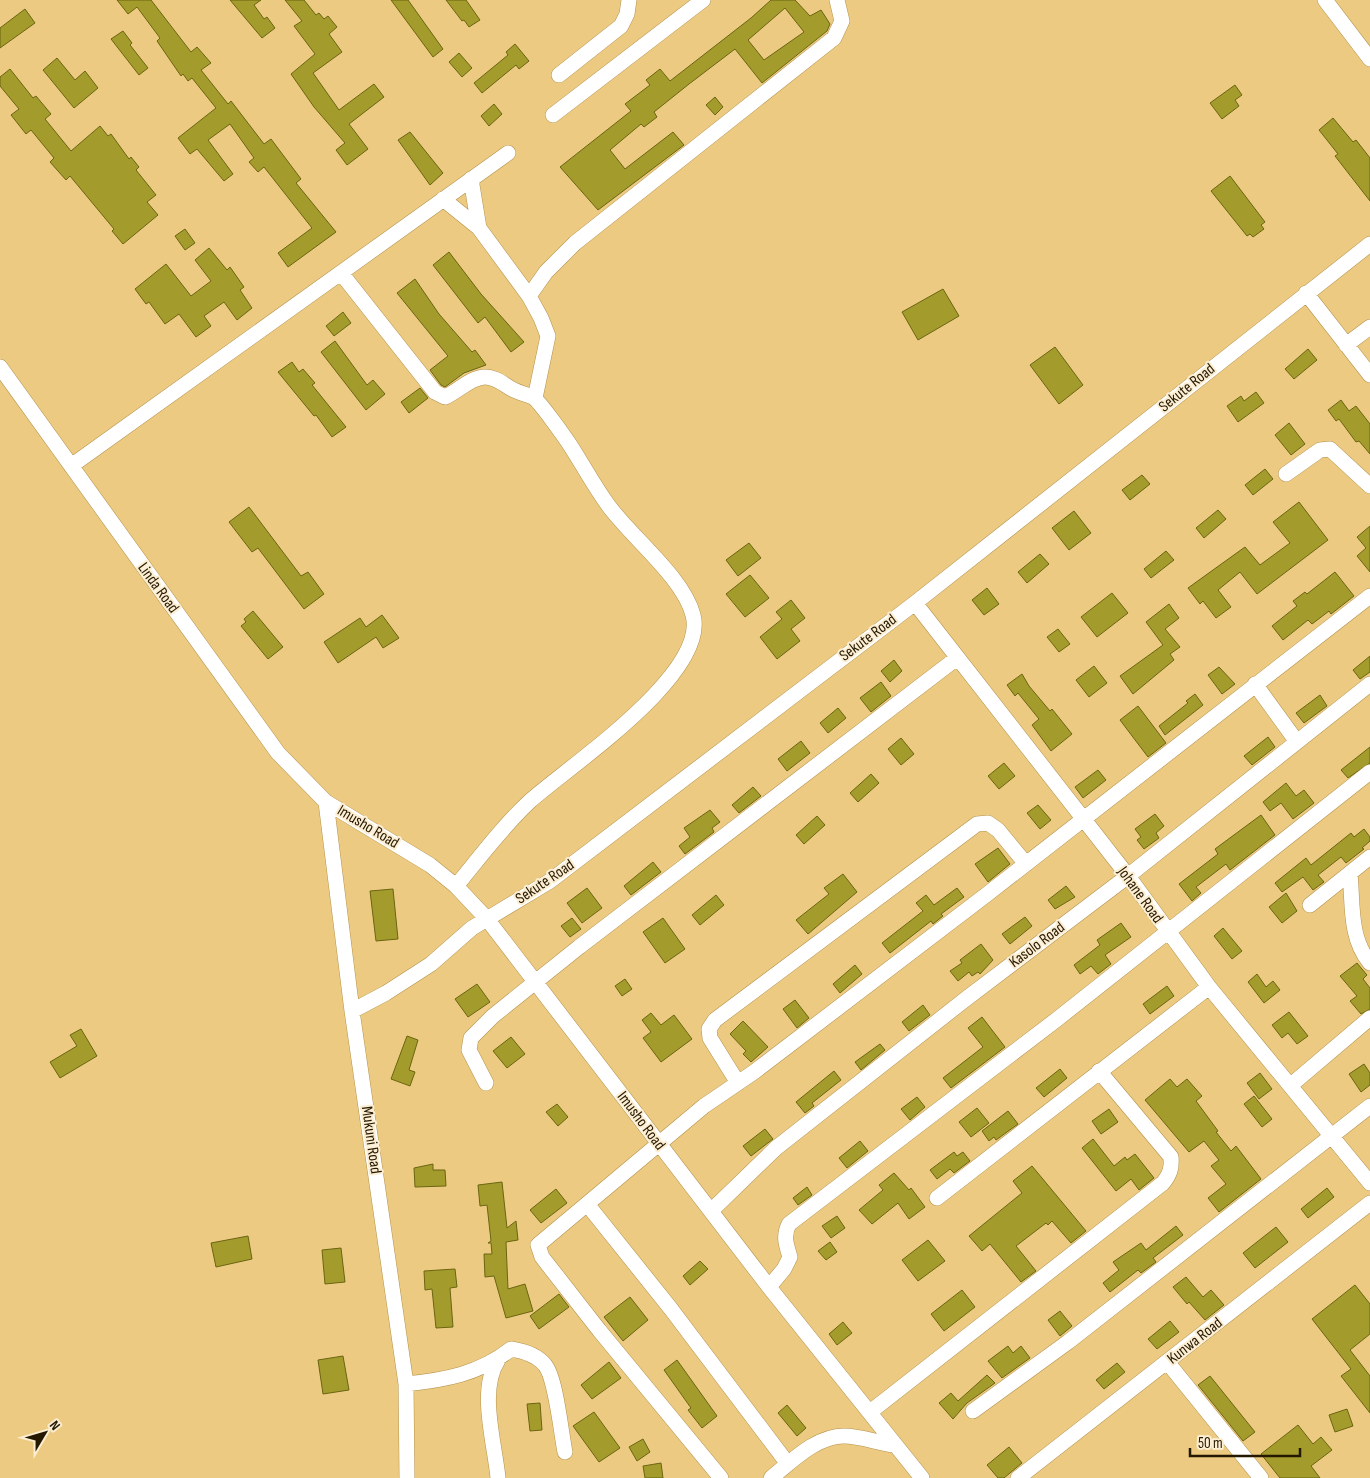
<svg xmlns="http://www.w3.org/2000/svg" width="1370" height="1478" viewBox="0 0 1370 1478" font-family="'Sofia Sans Condensed',sans-serif">
  <style>
    .building { fill: #a49b2d; stroke: #6b6510; fill-rule: evenodd }
    .lines { fill: none; stroke-linecap: round; stroke-linejoin: round }
    .minor-casing { stroke: #b4924a; stroke-width: 16 }
    .minor { stroke: #fff; stroke-width: 15 }
    .labels { text-anchor: middle; dominant-baseline: central; stroke-width: 4; stroke-linejoin: round; paint-order: stroke }
    .street-label { font-size: 16px; fill: #251800; stroke: #fceed2 }
  </style>
  <rect width="100%" height="100%" fill="#edca82"/>
  <path class="building" d="M117,0H151L191,52L197,47L211,63L201,70L228,104L231,101L264,144L271,139L301,179L296,183L336,232L288,267L278,253L312,228L264,167L258,172L249,162L254,158L230,124L208,140L233,174L224,181L197,149L190,154L178,138L216,108L192,78L188,81L183,74L181,76L157,41L160,38L137,7L128,14Z
    M230,0H261L254,5L264,19L267,17L275,28L262,38Z
    M285,0H304L316,15L319,13L324,19L328,16L337,27L329,34L342,52L313,73L339,110L374,84L384,97L349,124L368,149L347,165L336,150L345,143L314,107L291,74L315,54L294,26L302,21Z
    M391,0H408L443,49L433,57Z
    M446,0H466L480,20L469,27L464,20L462,21Z
    M771,0H795L810,16L821,10L830,24L827,31L762,83L735,49L689,84L654,112L657,117L644,127L641,124L610,150L625,169L673,132L684,145L598,210L560,167L631,111L625,104L650,85L646,80L660,69L670,81L751,18ZM785,8L804,32L764,60L748,40Z
    M25,9L35,23L0,48V28Z
    M123,31L132,43L130,45L148,68L139,75L111,39Z
    M515,44L529,61L519,69L516,65L482,93L474,83L508,55L506,52Z
    M459,53L472,68L462,77L449,62Z
    M57,58L75,80L85,71L98,88L74,108L43,70Z
    M10,69L33,98L36,96L51,114L45,119L71,151L100,126L108,136L111,134L129,159L131,157L139,167L136,170L156,195L147,202L158,215L123,244L112,231L114,229L70,176L66,180L50,162L54,158L31,130L26,134L11,115L19,109L0,86V77Z
    M1235,85L1242,95L1235,100L1239,106L1222,119L1210,103Z
    M715,97L723,107L715,115L706,105Z
    M494,104L502,114L489,126L481,116Z
    M1333,118L1353,142L1356,140L1370,158V201L1335,156L1338,154L1319,130Z
    M410,132L443,173L430,185L398,140Z
    M1230,176L1265,222L1261,225L1264,229L1253,237L1250,234L1247,236L1211,191Z
    M185,229L195,243L185,250L175,236Z
    M209,248L227,270L230,267L244,287L240,290L252,308L237,320L224,302L204,316L211,326L196,337L179,314L165,324L149,302L146,304L135,289L166,264L191,296L211,281L195,260Z
    M449,252L481,294L524,342L511,352L485,317L478,323L433,265Z
    M415,279L439,314L472,352L475,350L486,365L464,373L445,387L441,385L430,370L448,356L397,293Z
    M943,289L959,316L918,340L902,312Z
    M343,312L351,323L334,336L326,326Z
    M335,341L367,385L373,380L385,394L366,410L321,352Z
    M1055,347L1083,385L1059,404L1030,365Z
    M1308,349L1317,360L1294,379L1285,369Z
    M292,362L299,372L303,369L315,383L312,385L346,427L332,437L316,415L314,416L278,372Z
    M420,388L428,398L409,413L401,402Z
    M1256,392L1264,403L1238,422L1227,406L1241,396L1244,401Z
    M1341,400L1349,411L1356,406L1370,424V454L1359,441L1356,442L1339,419L1336,421L1328,410Z
    M1289,423L1305,444L1291,455L1275,435Z
    M1265,469L1273,479L1253,495L1245,485Z
    M1142,475L1150,484L1130,500L1122,490Z
    M1299,502L1328,540L1257,594L1240,572L1218,590L1231,607L1216,618L1203,601L1200,604L1188,588L1245,547L1260,565L1290,543L1273,522Z
    M249,507L301,576L308,572L324,594L304,609L258,548L252,552L229,522Z
    M1218,510L1226,519L1204,538L1196,528Z
    M1074,511L1091,533L1069,550L1052,528Z
    M1370,526V572L1357,556L1366,548L1357,537Z
    M749,543L761,558L738,576L726,560Z
    M1166,551L1174,560L1151,578L1144,569Z
    M1040,554L1049,564L1027,583L1018,572Z
    M1335,572L1354,596L1331,614L1329,611L1312,624L1308,620L1283,640L1272,626L1297,606L1293,601L1305,592L1307,594Z
    M750,575L769,598L745,617L726,594Z
    M987,588L999,604L984,615L972,600Z
    M1112,593L1128,613L1097,637L1081,617Z
    M791,600L805,618L791,629L800,641L777,659L760,637L782,619L776,612Z
    M1169,604L1179,618L1165,629L1180,647L1170,654L1174,660L1133,694L1120,676L1163,645L1146,622Z
    M253,611L283,647L268,659L241,626L246,622L244,619Z
    M382,615L399,638L383,648L376,637L338,663L324,642L360,618L366,627Z
    M1058,629L1070,644L1059,652L1047,637Z
    M1370,656V672L1360,679L1353,670Z
    M894,660L902,671L890,682L881,671Z
    M1094,666L1107,683L1089,697L1076,680Z
    M1219,667L1235,684L1222,694L1208,675Z
    M1022,674L1029,686L1050,711L1052,709L1072,734L1051,751L1032,725L1039,719L1018,693L1015,696L1007,685Z
    M881,682L891,696L871,712L860,698Z
    M1195,694L1203,705L1165,735L1159,726L1188,703L1186,701Z
    M1320,695L1327,706L1304,723L1296,713Z
    M1138,706L1166,743L1148,757L1120,720Z
    M838,708L846,718L828,733L820,723Z
    M1268,737L1275,747L1252,765L1244,756Z
    M901,738L914,754L901,765L888,749Z
    M801,741L810,753L787,771L778,759Z
    M1370,747V763L1348,778L1341,770Z
    M1004,763L1015,776L999,789L988,776Z
    M1098,770L1106,780L1083,798L1075,787Z
    M871,774L879,783L858,802L850,793Z
    M1286,783L1296,796L1304,790L1314,803L1293,819L1281,803L1270,811L1263,802Z
    M753,787L761,796L739,813L732,805Z
    M1038,805L1051,820L1040,829L1027,813Z
    M710,810L720,822L712,828L714,832L685,854L679,846L690,837L684,828Z
    M1155,814L1164,826L1156,833L1159,838L1144,849L1137,840L1141,837L1135,829Z
    M1261,815L1275,835L1230,870L1226,864L1196,887L1201,893L1192,901L1179,884L1218,854L1215,849Z
    M817,816L825,825L804,844L796,835Z
    M1364,829L1370,837V841L1362,848L1364,849L1346,863L1341,857L1318,875L1324,882L1313,890L1303,877L1282,892L1275,883L1306,858L1311,865L1351,833L1354,837Z
    M998,848L1010,864L988,882L975,864Z
    M653,862L661,872L631,895L624,886Z
    M843,874L857,892L808,934L796,920L829,894L824,888Z
    M1066,886L1075,897L1055,909L1048,900Z
    M587,888L602,908L582,923L567,903Z
    M957,888L964,897L941,914L943,916L933,924L931,921L890,953L882,943L923,911L916,903L926,895L934,905Z
    M393,889L398,939L376,941L370,891Z
    M1286,893L1297,911L1282,923L1269,907Z
    M716,895L724,905L700,925L692,915Z
    M1025,917L1032,926L1010,944L1002,934Z
    M572,918L581,929L570,937L561,926Z
    M663,918L685,949L665,963L643,932Z
    M1121,923L1131,937L1105,955L1111,964L1098,974L1091,966L1080,974L1074,965L1100,945L1097,940Z
    M1223,928L1242,951L1232,959L1214,936Z
    M981,944L993,960L980,974L978,972L972,976L969,972L958,981L950,971L962,963L960,960Z
    M1357,963L1367,975L1363,979L1370,988V1009L1361,1014L1350,1001L1357,996L1340,976Z
    M855,965L862,974L840,993L833,984Z
    M1257,974L1266,987L1273,981L1280,990L1264,1003L1248,982Z
    M625,979L632,989L622,996L615,986Z
    M477,984L490,1002L468,1017L455,999Z
    M1167,986L1174,996L1150,1014L1143,1004Z
    M795,1000L809,1018L797,1028L783,1009Z
    M923,1005L930,1015L909,1031L902,1022Z
    M1289,1012L1308,1036L1297,1044L1288,1033L1282,1038L1272,1025Z
    M651,1013L661,1025L674,1015L692,1039L661,1062L643,1038L651,1032L642,1020Z
    M982,1017L1005,1047L951,1088L943,1078L983,1047L968,1028Z
    M743,1021L768,1047L751,1062L743,1054L746,1051L730,1034Z
    M81,1029L97,1056L60,1078L50,1062L77,1046L70,1035Z
    M407,1036L418,1040L409,1070L415,1072L410,1086L391,1079Z
    M511,1037L525,1054L507,1068L493,1051Z
    M880,1044L885,1050L861,1070L855,1062Z
    M1364,1064L1370,1073V1085L1361,1092L1349,1074Z
    M1060,1069L1067,1078L1044,1097L1036,1088Z
    M834,1071L841,1080L812,1103L814,1106L805,1113L796,1102Z
    M1260,1073L1272,1089L1259,1099L1247,1083Z
    M1170,1079L1177,1087L1187,1079L1202,1096L1196,1101L1218,1131L1216,1132L1231,1151L1236,1146L1261,1179L1219,1212L1208,1198L1226,1184L1211,1166L1219,1160L1204,1141L1189,1152L1145,1100Z
    M1254,1096L1272,1119L1262,1127L1244,1104Z
    M917,1097L925,1107L910,1120L901,1109Z
    M557,1104L568,1117L558,1126L546,1112Z
    M977,1108L989,1123L971,1137L959,1122Z
    M1109,1109L1118,1122L1101,1134L1092,1121Z
    M1008,1111L1018,1124L996,1140L994,1137L989,1141L982,1131Z
    M765,1129L773,1139L751,1156L743,1146Z
    M1093,1139L1114,1166L1125,1157L1127,1160L1135,1154L1154,1178L1139,1190L1131,1179L1116,1191L1082,1148Z
    M860,1141L868,1151L847,1168L839,1158Z
    M954,1152L957,1156L963,1152L970,1161L954,1173L950,1169L937,1179L930,1170Z
    M433,1164V1170H445L446,1186L415,1187L414,1168Z
    M1032,1166L1086,1231L1071,1243L1052,1221L1048,1225L1046,1223L1016,1246L1036,1271L1021,1282L990,1244L982,1251L969,1236L1022,1193L1013,1181Z
    M894,1173L909,1190L911,1188L925,1207L909,1219L898,1203L872,1224L859,1210L883,1190L879,1185Z
    M502,1182L507,1228L516,1221L518,1240L506,1242L508,1289L525,1284L533,1311L506,1318L494,1276L485,1277L484,1254H492L491,1243H488L491,1241L487,1205L480,1206L478,1185Z
    M807,1187L812,1195L798,1205L793,1198Z
    M1327,1188L1334,1197L1308,1218L1301,1209Z
    M556,1189L567,1203L541,1223L530,1210Z
    M837,1216L845,1228L831,1238L822,1226Z
    M1176,1226L1183,1235L1153,1258L1156,1262L1141,1273L1138,1270L1110,1292L1103,1283L1119,1270L1113,1262L1141,1243L1146,1250Z
    M1276,1227L1288,1242L1255,1268L1243,1253Z
    M248,1236L252,1259L216,1267L211,1243Z
    M928,1240L945,1261L918,1281L902,1260Z
    M830,1242L837,1252L826,1260L818,1251Z
    M341,1248L345,1282L325,1284L322,1250Z
    M700,1261L708,1269L690,1285L683,1276Z
    M455,1269L457,1287L450,1288L453,1327L436,1328L432,1289L425,1290L424,1271Z
    M1186,1277L1203,1297L1211,1290L1224,1305L1205,1320L1189,1302L1187,1304L1173,1287Z
    M1355,1285L1370,1304V1334L1350,1350L1370,1376V1413L1341,1376L1351,1369L1312,1319Z
    M962,1290L975,1307L944,1331L931,1314Z
    M559,1294L569,1307L539,1329L530,1316Z
    M630,1297L648,1320L623,1341L604,1317Z
    M1060,1311L1072,1326L1060,1336L1048,1320Z
    M1170,1321L1179,1332L1157,1349L1148,1339Z
    M843,1322L852,1333L837,1345L829,1334Z
    M1008,1346L1013,1353L1021,1346L1030,1358L1002,1378L988,1361Z
    M343,1356L349,1390L323,1394L318,1360Z
    M677,1360L717,1416L702,1428L688,1410L691,1408L664,1370Z
    M609,1362L621,1378L592,1399L581,1385Z
    M1117,1363L1125,1372L1104,1389L1096,1380Z
    M987,1375L995,1383L967,1403L953,1419L939,1403L951,1393L958,1401Z
    M1210,1376L1255,1432L1243,1441L1198,1385Z
    M540,1403L542,1430L530,1431L527,1404Z
    M787,1405L806,1428L797,1436L778,1413Z
    M1347,1409L1353,1426L1335,1432L1329,1415Z
    M594,1412L620,1448L599,1462L573,1426Z
    M1298,1425L1313,1444L1321,1437L1332,1450L1311,1466L1320,1478H1280L1261,1454Z
    M643,1439L650,1452L637,1461L629,1447Z
    M1009,1447L1022,1463L1004,1478H998L987,1465Z
    M661,1463L663,1478H645L643,1466Z"/>
  <g class="lines">
    <g class="minor-casing">
      <path id="minor" d="M1325,0L1370,59
        M559,75L621,26L627,14L629,0
        M553,115L703,0
        M471,179L479,228
        M443,199L479,228L529,296L541,318L548,336L535,398
        M341,273L435,392L445,397C457,392 471,377 485,377C496,377 503,384 512,389C519,393 526,394 533,397C540,402 564,436 570,445C583,465 594,486 608,505C632,538 683,577 693,615C709,674 569,766 530,801C503,826 480,857 456,886
        M1306,293L1370,375
        M529,296L546,272L575,243L834,38L842,21L837,0
        M1346,345L1370,327
        M0,367L278,753L326,802L430,865L456,886L487,919L769,1287L922,1478
        M71,466L508,153
        M1286,474L1320,450L1330,449L1370,486
        M915,603L1128,876L1209,987L1370,1183
        M1255,684L1297,742
        M326,802L352,1011L406,1384L407,1478
        M1350,873C1353,904 1349,938 1370,963
        M1310,905L1370,857
        M352,1011L386,993L431,964L472,928L550,881L915,603L1370,244
        M486,1083L469,1050L471,1038L493,1016L579,947L957,658
        M738,1083L710,1038L709,1029L715,1020L977,824L988,823L998,830L1026,864
        M1291,1085L1370,1018
        M937,1198L1209,987
        M587,1204L671,1309L788,1464
        M711,1211L776,1148L967,998L1128,876L1370,684
        M769,1287L784,1269L790,1257C786,1244 783,1236 789,1224L1056,1020L1370,772
        M498,1360C478,1390 495,1444 498,1478
        M1168,1363L1261,1478
        M406,1384C445,1380 479,1374 511,1349C524,1351 537,1355 545,1365C556,1378 561,1433 565,1452
        M973,1411L1068,1342L1370,1106
        M870,1412L1163,1183C1170,1174 1172,1168 1171,1157L1099,1071
        M721,1478L599,1330L542,1257L538,1245L704,1106L754,1072L986,895L1370,596
        M771,1478C792,1461 816,1436 844,1436C860,1436 878,1443 894,1445
        M1018,1478L1370,1203"/>
    </g>
    <use href="#minor" class="minor"/>
  </g>
  <g class="labels">
    <g class="street-label">
      <text transform="translate(1187 388) rotate(-39)">Sekute Road</text>
      <text transform="translate(158 588) rotate(54)">Linda Road</text>
      <text transform="translate(868 638) rotate(-37)">Sekute Road</text>
      <text transform="translate(368 827) rotate(31)">Imusho Road</text>
      <text transform="translate(545 882) rotate(-34)">Sekute Road</text>
      <text transform="translate(1140 895) rotate(54)">Johane Road</text>
      <text transform="translate(1037 945) rotate(-37)">Kasolo Road</text>
      <text transform="translate(641 1121) rotate(53)">Imusho Road</text>
      <text transform="translate(371 1140) rotate(82)">Mukuni Road</text>
      <text transform="translate(1195 1341) rotate(-38)">Kunwa Road</text>
    </g>
  </g>
  <g transform="translate(45 1433) rotate(52)" stroke="#fceed2" stroke-width="4" paint-order="stroke">
  <path d="M0-4L9 19L0 12L-9 19Z" fill="#251800"/>
  <text y="-8" font-size="14" font-weight="bold" text-anchor="middle" fill="#251800">N</text>
  </g>
  <path d="M1190 1448v8h110v-8" fill="none" stroke="#251800" stroke-width="2.5"/>
  <text x="1198" y="1448" font-size="15" fill="#251800" stroke="#fceed2" stroke-width="4" paint-order="stroke">50 m</text>
</svg>
